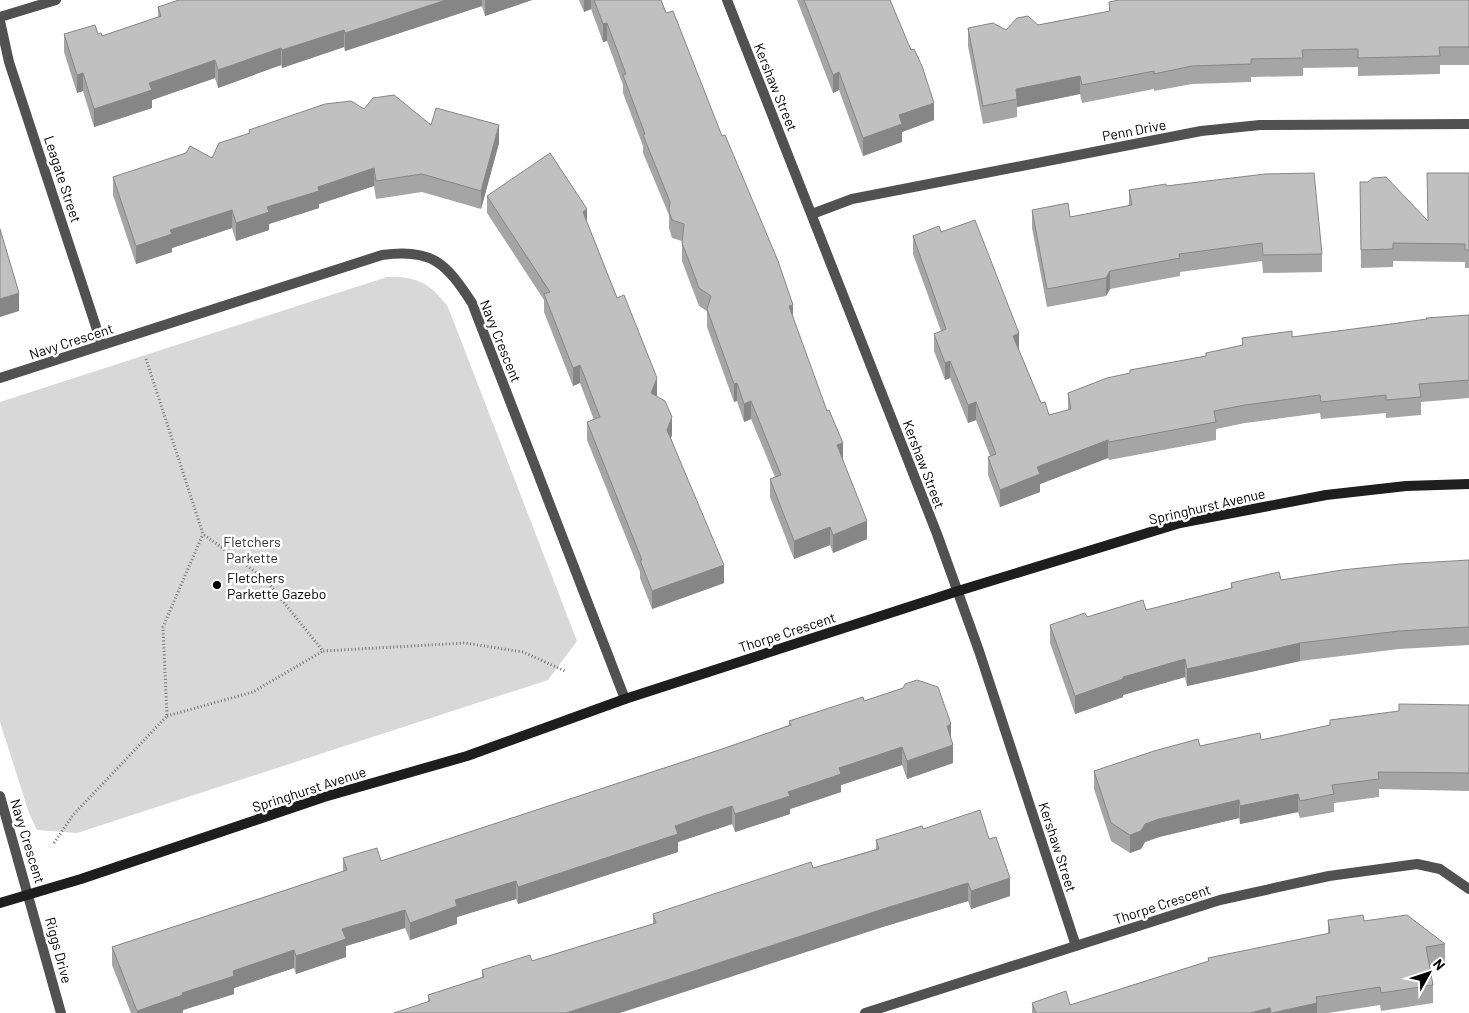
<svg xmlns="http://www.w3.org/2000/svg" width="1469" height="1013" viewBox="0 0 1469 1013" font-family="Barlow,sans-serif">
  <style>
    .green { fill: #d8d8d8 }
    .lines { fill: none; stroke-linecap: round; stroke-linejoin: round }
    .path { stroke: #737373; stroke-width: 3; stroke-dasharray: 1 2.5; stroke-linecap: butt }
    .street { stroke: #515151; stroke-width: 10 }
    .secondary { stroke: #1e1e1e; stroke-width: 10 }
    .wall { fill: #a5a5a5 }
    .shaded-wall { fill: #868686 }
    .building { fill: #c0c0c0; stroke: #868686 }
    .poi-dot { fill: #000; stroke: #fff; stroke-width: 2 }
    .labels { text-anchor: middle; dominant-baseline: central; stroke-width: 5; stroke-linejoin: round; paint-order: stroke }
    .street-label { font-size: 14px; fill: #000; stroke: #fff }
    .park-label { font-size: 14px; fill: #2f2f2f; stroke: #fff }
    .poi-label { font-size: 14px; fill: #000; stroke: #fff; text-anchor: start }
  </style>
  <rect width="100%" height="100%" fill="#fff"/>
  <path class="green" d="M387,277C417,276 430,283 448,307L577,641L548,680L77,833L37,830L29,813L0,722V402Z"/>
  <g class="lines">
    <path class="path" d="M146,359L203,534L264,578L323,651L465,643L523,652L565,671
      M167,716L253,692L323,651
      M54,843L73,815L167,716L163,627L203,534"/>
    <path class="street" d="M727,0L937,534L979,651L1076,946
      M0,17L56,0
      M0,21L9,62L102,345
      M812,214L852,199L1201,131L1260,125L1469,124
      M0,378L382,255C432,248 446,263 472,303L625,699
      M0,796L61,1013
      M865,1013L1220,900L1329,876L1417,864L1440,869L1469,889"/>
    <path class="secondary" d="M0,903L81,879L324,797L467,756L625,699L958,591L1180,523L1326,495L1406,486L1469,484"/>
  </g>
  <path class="wall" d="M179,0H532L485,16L482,6L345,51L344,47L282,68L281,65L218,88L215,78L152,100V108L94,127L83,91L77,93L64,52V34H98L102,36L158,17V7Z
    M579,0H661L793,318L843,461L867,539L833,553L830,545L794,559L770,497V479L775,477L751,419L744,422L737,401L734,402L707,327V311L699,306L682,261V241L672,238L669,228V215L643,153V146L623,93V85L607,41L603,42L591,9L584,12Z
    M797,0H890L934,120L902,132V142L863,156L839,90L833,93Z
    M1469,0V65H1440V74L1358,76V67L1303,68V76L1251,77V82L1192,84L1154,91V89L1082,103L1080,94L1017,107V117L983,124L968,46V28L1006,30L1038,25L1109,11V2Z
    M364,109L431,125L499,143L481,209L422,192L376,199L374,186L319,204V208L269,224V230L236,241L232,228L172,248V252L136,264L113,195V177L212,158L249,133V130Z
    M1469,173V268H1465V262L1393,261V267L1361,268L1360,182H1368L1428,221Z
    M1166,186L1322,254V272L1263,273L1262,261L1180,272V276L1110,289L1106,296L1047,307L1032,228V210L1070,217L1129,206V190Z
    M487,196L587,222L672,435L671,438L724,583L652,609L640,578V572L587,440V422L594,420L580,383L573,386L544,312V300L487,213Z
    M941,232L1019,350L1041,403L1049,415L1068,410V393L1130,373V370L1206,356L1242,345V338L1292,337L1469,315V398L1421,402V415L1386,418V413L1321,419L1320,413L1245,423L1216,429V440L1109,460L1108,458L1040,484V492L1000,507L988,475V457L990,456L976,420L968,423L950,378L945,380L934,351V334L941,331L913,254V236Z
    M1469,560V645L1399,649L1300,661L1187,686L1185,677L1123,695V697L1075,714L1050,643V625L1087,617L1146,610L1231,588V583L1281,580Z
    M864,701L951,738L953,763L907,779L902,765L841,785V792L790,809V814L735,832L732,824L678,842V852L518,904L516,899L457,917V924L410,940L405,928L346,946V957L296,974L294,968L234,988V994L183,1010V1012L182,1013H131L112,965V947L343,871V858L381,861L722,749L789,725V721Z
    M1469,705V791L1379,789V797L1334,803V812L1300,818L1298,812L1240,824L1239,818L1159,837L1145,842L1141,849L1130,853L1111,841L1094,789V771L1200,746L1261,740L1330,725V720Z
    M923,829L989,839L1010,896L971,909L968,901L886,926L428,1002V995L482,977V970L532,961L653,924V914L813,868L876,849V840Z
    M1328,920L1364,921L1445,944V962L1429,965L1433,985V1003L1381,1011L1380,1005L1328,1013H1032V1003L1070,1005L1208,961V958L1328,934Z"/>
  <path class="shaded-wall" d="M446,0H482V6L345,51V33Z
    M485,0H532L485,16Z
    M584,0H591V9L584,12Z
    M607,23V41L603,42V24Z
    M344,30V47L282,68V50Z
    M281,48V65L218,88V70Z
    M215,60V78L152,100V108L94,127V109L149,83Z
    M839,72V90L833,93V75Z
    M83,73V91L77,93V75Z
    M1080,76V94L1017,107V99L1016,89Z
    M934,103V120L902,132V142L863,156V138L899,115Z
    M499,125V143L481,209V191Z
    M374,168V186L319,204V208L269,224V230L236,241V223L267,207L318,187Z
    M587,209V227L583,212Z
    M232,210V228L172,248V252L136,264V246L170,230Z
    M1110,271V289L1106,296V278Z
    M19,293V311L0,317V299Z
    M793,305V323L789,306Z
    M1019,333V351L1013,336Z
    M950,361V378L945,380V363Z
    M580,365V383L573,386V368Z
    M657,378V396L651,393Z
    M737,383V401L734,402V384Z
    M751,401V419L744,422V404Z
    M976,402V420L968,423V405Z
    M672,417V435L667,448V430Z
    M1108,440V458L1040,484V492L1000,507V490L1037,467Z
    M843,443V461L837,445Z
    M867,521V539L833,553V535Z
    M830,527V545L794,559V541Z
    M724,565V583L652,609V591Z
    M1300,643V661L1187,686V669Z
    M1185,659V677L1123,695V697L1075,714V696L1123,677Z
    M951,724V742L947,726Z
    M953,745V763L907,779V761Z
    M902,747V765L841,785V792L790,809V814L735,832V814L788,792L839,768Z
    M1298,794V812L1240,824V806Z
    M1239,800V818L1159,837L1145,842L1141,849L1130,853V835L1145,824L1159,819Z
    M732,806V824L678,842V852L518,904V887L675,826Z
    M1010,878V896L971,909V891Z
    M516,881V899L457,917V924L410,940V923L455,900Z
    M968,883V901L886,926L620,1013H566L886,908Z
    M405,910V928L346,946V957L296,974V956L342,929Z
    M294,950V968L234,988V994L183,1010V1012L182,1013H137V1011L233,971Z
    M1317,1003V1013H1272Z
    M1270,1008V1013H1250Z"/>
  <path class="building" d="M179,0H446L345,33L344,30L282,50L281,48L218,70L215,60L149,83L152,90L94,109L83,73L77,75L64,34L95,25L98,34L101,33L102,36L161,16L158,7Z
    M594,0H661L666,13L673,11L722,136L725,135L778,261L793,305L789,306L827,411L829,410L843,443L837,445L867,521L833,535L830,527L794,541L770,479L781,475L751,401L744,404L737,383L734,384L707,309L711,296L699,288L689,261L682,243L684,224L672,220L669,211L670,202L643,135L645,134L623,75L626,74L607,23L603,24Z
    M804,0H890L911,50L914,49L922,66L934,103L899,115L902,124L863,138L839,72L833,75Z
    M1119,0H1469V47H1439L1440,56L1358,58V49L1302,50L1303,58L1251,59V64L1192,66L1154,74V71L1082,85L1080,76L1016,89L1017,99L983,106L968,28L993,23L1006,30L1017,18L1028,16L1038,25L1110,11L1109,2Z
    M394,95L431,125L436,108L499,125L481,191L422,174L376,181L374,168L318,187L319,191L267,207L269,212L236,223L232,210L170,230L172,234L136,246L113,177L186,153L190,146L212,158L219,143L250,133L249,130L325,104L351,101L364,109L373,98Z
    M550,153L587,209L583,212L617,298L624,295L657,378L651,393L665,401L672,417L667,430L724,565L652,591L640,560H642L587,422L600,417L580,365L573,368L544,294L550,292L487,196Z
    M1314,173L1322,254L1263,255L1262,243L1179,254L1180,258L1110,271L1106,278L1047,289L1032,210L1068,203L1070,217L1132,205L1129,190L1166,184V186L1265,174Z
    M1427,173H1469V250H1465V244L1393,243V249L1361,250L1360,182H1368L1373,178L1386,177L1428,221Z
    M975,220L1019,333L1013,336L1041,403L1045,402L1049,415L1071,409L1068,393L1107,378L1130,373V370L1206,356V353L1243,345L1242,338L1292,331V337L1391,324L1427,319L1426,318L1469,315V380L1419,384L1421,397L1386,400V395L1321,402L1320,395L1245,405L1214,411L1216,422L1109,442L1108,440L1037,467L1040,474L1000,490L988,457L996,454L976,402L968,405L950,361L945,363L934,334L946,329L913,236L939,226L941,232Z
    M0,229L19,293L0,299Z
    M1469,560V627L1399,631L1300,643L1187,669L1185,659L1123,677V679L1075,696L1050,625L1085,613L1087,617L1143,600L1146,610L1232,588L1231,583L1279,572L1281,580L1342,570L1400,564Z
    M917,680L938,687L951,724L947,726L953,745L907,761L902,747L839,768L841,774L788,792L790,796L735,814L732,806L675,826L678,834L518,887L516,881L455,900L457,906L410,923L405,910L342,929L346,939L296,956L294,950L233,971L234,976L182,993L183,995L137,1011L112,947L347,870L343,858L377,848L381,861L722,749L791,725L789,721L863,697L864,701L903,688L905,684Z
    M1399,704L1469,705V773L1378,772L1379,779L1332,785L1334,794L1300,801L1298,794L1240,806L1239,800L1159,819L1145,824L1141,831L1130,835L1111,823L1094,771L1154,751L1198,739L1200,746L1260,733L1261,740L1330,725V720L1399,711Z
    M980,810L989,839L996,837L1010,878L971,891L968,883L886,908L566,1013H394L430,1001L428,995L484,977L482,970L530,955L532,961L656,923L653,914L811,862L813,868L879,849L876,840L922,826L923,829Z
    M1363,915L1364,921L1407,915L1445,944L1426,947L1433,985L1381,993L1380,987L1316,997L1317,1003L1272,1013H1271L1270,1008L1250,1013H1036L1032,1003L1066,991L1070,1005L1209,961L1208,958L1330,933L1328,920Z"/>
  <circle class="poi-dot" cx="217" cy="585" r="5"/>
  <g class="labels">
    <g class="street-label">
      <text transform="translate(776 87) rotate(68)">Kershaw Street</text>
      <text transform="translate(1134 130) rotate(-11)">Penn Drive</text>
      <text transform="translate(63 179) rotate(72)">Leagate Street</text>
      <text transform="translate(71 341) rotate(-18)">Navy Crescent</text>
      <text transform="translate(501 341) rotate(68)">Navy Crescent</text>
      <text transform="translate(924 464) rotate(69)">Kershaw Street</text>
      <text transform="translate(1207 506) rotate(-13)">Springhurst Avenue</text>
      <text transform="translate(787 632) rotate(-18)">Thorpe Crescent</text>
      <text transform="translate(309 789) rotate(-18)">Springhurst Avenue</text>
      <text transform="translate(28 841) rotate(73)">Navy Crescent</text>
      <text transform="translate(1058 847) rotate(72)">Kershaw Street</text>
      <text transform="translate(1162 904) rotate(-18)">Thorpe Crescent</text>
      <text transform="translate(59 950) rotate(75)">Riggs Drive</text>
    </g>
    <g class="park-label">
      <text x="252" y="541">Fletchers<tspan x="252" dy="16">Parkette</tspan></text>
    </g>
    <g class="poi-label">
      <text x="227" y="577">Fletchers<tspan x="227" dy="16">Parkette Gazebo</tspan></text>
    </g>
  </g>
  <g transform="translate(1429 973) rotate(50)" stroke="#ffffff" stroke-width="4" paint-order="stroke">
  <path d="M0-4L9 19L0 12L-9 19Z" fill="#000000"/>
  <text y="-8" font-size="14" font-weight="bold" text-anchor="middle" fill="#000000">N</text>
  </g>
</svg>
